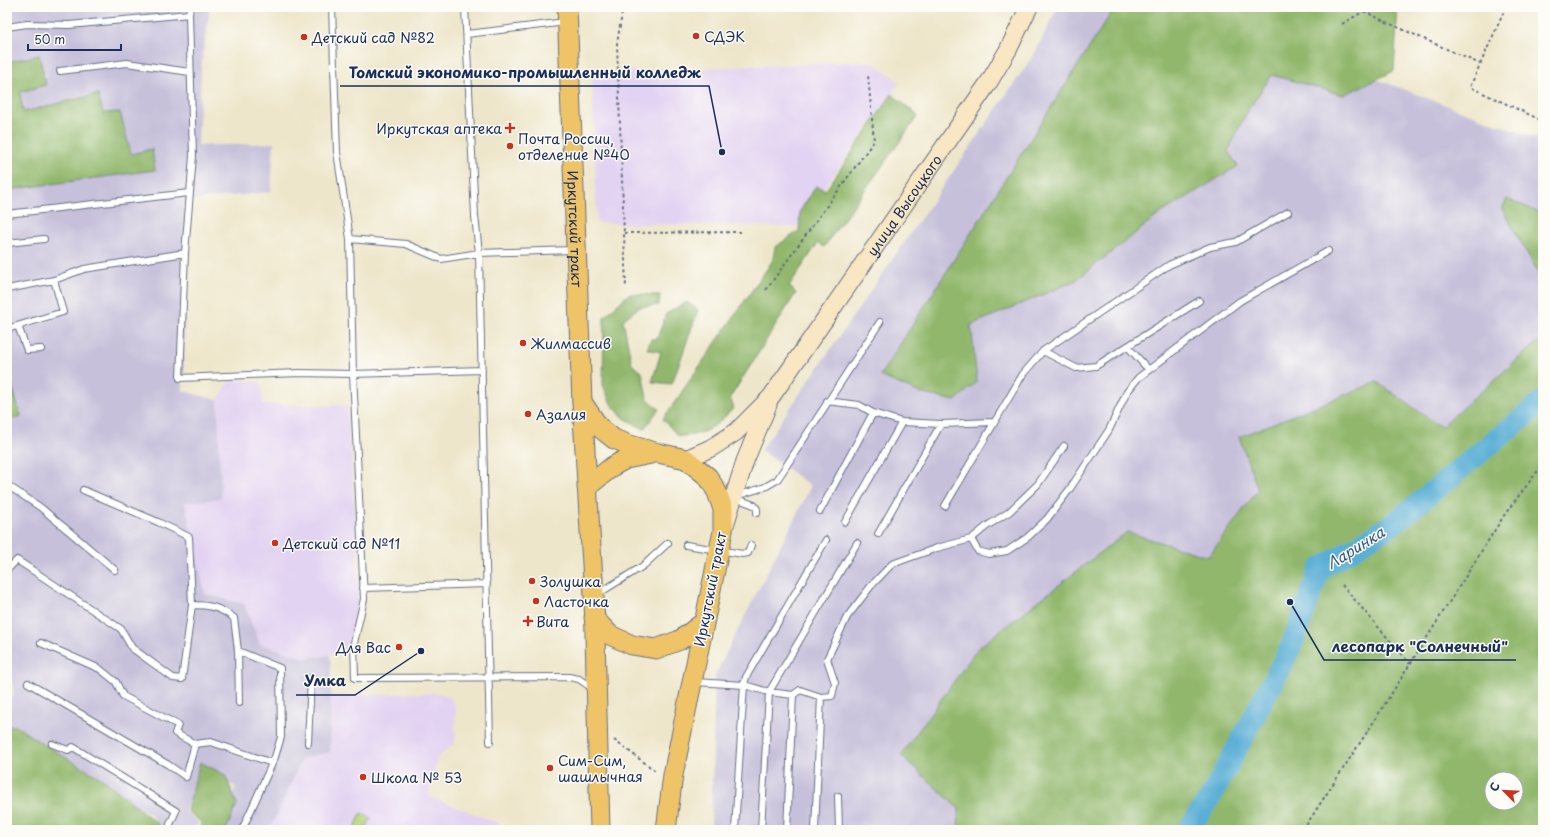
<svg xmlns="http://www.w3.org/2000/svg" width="1550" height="837" viewBox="0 0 1550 837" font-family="'Playpen Sans',sans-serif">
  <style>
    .built { fill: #e3d3f2 }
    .industrial { fill: #c6c0da }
    .green { fill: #b7d67d; stroke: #69826e }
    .forest { fill: #91b76c; stroke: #567365; fill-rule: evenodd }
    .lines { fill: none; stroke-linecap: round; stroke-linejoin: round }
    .river { stroke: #5aafd6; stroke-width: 22 }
    .service-casing { stroke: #656f84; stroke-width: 8 }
    .secondary-casing { stroke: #656f84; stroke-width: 19 }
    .primary-casing { stroke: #656f84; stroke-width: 21 }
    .path { stroke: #656f84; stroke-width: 2; stroke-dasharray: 3 3; stroke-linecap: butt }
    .service { stroke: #fff; stroke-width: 6 }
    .secondary { stroke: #f9e7c3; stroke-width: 17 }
    .primary { stroke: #efc469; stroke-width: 19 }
    .poi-dot { fill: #c8321e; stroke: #fdfcf7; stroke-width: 1.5 }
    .labels { text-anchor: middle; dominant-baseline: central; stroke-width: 3; stroke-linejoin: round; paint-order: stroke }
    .poi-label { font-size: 14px; fill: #1b2f5e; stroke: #fdfcf7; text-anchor: start }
    .street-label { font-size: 14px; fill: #1b2f5e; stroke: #fdfcf7 }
    .water-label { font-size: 15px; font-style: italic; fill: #315c88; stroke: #fdfcf7 }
    .leader { fill: none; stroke: #1b2f5e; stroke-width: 1.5 }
    .callout-dot { fill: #1b2f5e; stroke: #fdfcf7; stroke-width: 1.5 }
    .callout-label { font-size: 15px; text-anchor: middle; font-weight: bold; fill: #1b2f5e; stroke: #fdfcf7; stroke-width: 3; stroke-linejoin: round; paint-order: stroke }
  </style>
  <rect width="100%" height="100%" fill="#fdfcf7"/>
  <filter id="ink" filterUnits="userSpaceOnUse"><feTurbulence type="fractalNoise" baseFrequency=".025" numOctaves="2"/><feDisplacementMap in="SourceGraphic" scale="8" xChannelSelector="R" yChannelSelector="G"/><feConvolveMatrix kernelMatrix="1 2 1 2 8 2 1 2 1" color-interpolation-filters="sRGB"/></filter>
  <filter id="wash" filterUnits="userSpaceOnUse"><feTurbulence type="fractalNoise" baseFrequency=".012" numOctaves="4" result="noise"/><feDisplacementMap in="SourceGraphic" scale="16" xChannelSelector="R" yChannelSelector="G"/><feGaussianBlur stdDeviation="0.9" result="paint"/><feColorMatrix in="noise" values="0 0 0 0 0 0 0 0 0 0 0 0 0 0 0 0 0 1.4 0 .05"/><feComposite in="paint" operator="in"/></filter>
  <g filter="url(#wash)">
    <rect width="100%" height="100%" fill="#eee6ca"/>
    <path class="built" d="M870,61L900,82L796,227L597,223L592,73Z
      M230,380L261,382L263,404L348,406L359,584L351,652L305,658L260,644L244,604L205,594L184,503L221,497L218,400Z
      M438,693L451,698L456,708L455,743L438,757L428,796L516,830H270L302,759L330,752L331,695Z"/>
    <path class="industrial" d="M7,7H210L201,69L198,146L274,143L271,192L192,200L187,240L183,391L218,400L221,498L185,503L205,594L244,604L260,644L305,658L330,655L331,682L330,752L302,759L270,830H216L236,787L200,772L185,811L199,823L194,830H161L150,813L7,747V700L14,696L7,651V185L25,118L18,88L49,75L25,68L7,70Z
      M1058,7H1105L1114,10L881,377L920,393L977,382L971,325L1075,281L1161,213L1238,166L1228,151L1248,110L1272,74L1343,95L1376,79L1543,141V214L1507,199L1502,209L1543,281V337L1441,427L1377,382L1239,437L1258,490L1208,557L1127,532L978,648L901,755L959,809L958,830H711L715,675L811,486L761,450L1035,53Z"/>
    <path class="green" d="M361,813L371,818L365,830H354Z"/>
    <path class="forest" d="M1113,7H1398L1394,71L1343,95L1272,75L1248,110L1228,151L1238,166L1161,213L1075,281L971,325L977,382L955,401L920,393L880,376L1113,10Z
      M39,55L46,85L20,92L23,112L98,94L103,113L120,112L131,154L152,149L155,170L7,190V62Z
      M892,94L918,116L824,247L818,243L789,286L796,293L730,398L734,408C714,427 706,436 678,436L663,419L773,260L775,247L799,231L800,211L816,186L826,190Z
      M1507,199L1543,214V281L1502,209Z
      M629,294L660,295L659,305L639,307L623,320L632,365L642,372L647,398L659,409L644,429L624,418L611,404L603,385L604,317Z
      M687,302L698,310L672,384L652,382L661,352L647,349L651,339H657L666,314Z
      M1543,337V830H958L959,809L901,755L978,648L1127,532L1208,557L1258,490L1239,437L1377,382L1441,427ZM1492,779H1516V803H1492Z
      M9,376L21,416L7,421V377Z
      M7,726H16L41,743L104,780L159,825L162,830H7Z
      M200,762L225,775L237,804L226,830H197L202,823L187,811Z"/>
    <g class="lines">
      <path class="river" d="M1188,830L1212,795L1291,647L1320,569L1393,524L1543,401"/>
    </g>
  </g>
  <g filter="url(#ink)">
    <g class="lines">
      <g class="service-casing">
        <path id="service" d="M190,7L189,14L193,156L185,253L180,378L299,373L353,374L482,370
          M332,7L337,152L350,239L353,374L364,599L354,643L355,678L569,677L579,679L592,688
          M465,7L475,216L479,253L490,742
          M7,27L27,24L69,25L189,14
          M467,34L566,22
          M60,71L127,63L190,72
          M7,214L189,193
          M350,239L406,244L441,259L479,253L574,250
          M7,243L44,239
          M7,289L54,280L84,269L185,253
          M18,326L27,350L41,349
          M7,329L63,312L54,280
          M1128,347L1149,370
          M1043,351L1076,368L1096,366L1199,301
          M827,401L859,405L873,413L902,422L941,424L994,422
          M7,485L40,507L115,570
          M736,496L765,487L777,480L880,322
          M735,498L754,505L757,509V513
          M945,506L1023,374L1043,351L1169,265L1210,247L1236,242L1288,212
          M820,511L873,413
          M845,522L902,422
          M878,534L941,424
          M971,539L978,551L989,554L1007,551L1028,537L1047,519L1069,490L1109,430L1127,392L1138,378L1240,301L1328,251
          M686,545L743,554L748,553L751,545
          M7,570L17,560L121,629L132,648L173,678L182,679L192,605L189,537L158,522L83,490
          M363,588L487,584
          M596,595L643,566L668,543
          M192,605C209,605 219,607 234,618L238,651L280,668L281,737L275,757L242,830
          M238,651L239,703
          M695,682L744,685L769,692L793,695L800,690L821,697
          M28,683L167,764L186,777L195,744L175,733L178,725L123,696L116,682L100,669L41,643
          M308,743L311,678
          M52,744L68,750L73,747L176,811L170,824L169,830
          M195,744L211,742L272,763
          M838,796L839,830
          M735,830L744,685L746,677L826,540
          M761,830L769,692L857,543
          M787,830L793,695
          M815,830L821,697L832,696L835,683L827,659L847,617L871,586L892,564L937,548L971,539L987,526L1009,512L1038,484L1064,446"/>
      </g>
      <g class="secondary-casing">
        <g id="secondary">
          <path id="s1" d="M686,459L711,448L736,432L771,397L989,82L1008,50L1029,7"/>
          <path d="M725,525L745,461L768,405"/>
        </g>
      </g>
      <g class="primary-casing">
        <g id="primary">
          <path id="s2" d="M567,7L582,402L594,596L600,830"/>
          <path d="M582,402L599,427L614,439L630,445L658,453L686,459L708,477L717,492L723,509V531L673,775L666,830"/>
          <path d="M587,487L613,466L626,459L651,454"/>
          <path d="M594,618L610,635L632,645L656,649L680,640L704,622"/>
        </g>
      </g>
      <path class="path" d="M623,7L617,44L626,288
        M1506,7L1470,87L1543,121
        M1364,11L1384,21L1480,64
        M1342,24L1364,11L1365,7
        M624,233L744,232
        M766,290L874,141L868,75
        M1342,585L1410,664
        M614,740L657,772
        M1303,830L1371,726L1505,514L1543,464"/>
      <use href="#service" class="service"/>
      <use href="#secondary" class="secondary"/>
      <use href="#primary" class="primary"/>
    </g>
  </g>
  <g class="poi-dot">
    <circle cx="696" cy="36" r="4"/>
    <circle cx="304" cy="37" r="4"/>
    <path d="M508 122h4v4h4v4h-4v4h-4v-4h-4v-4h4z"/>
    <circle cx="510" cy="146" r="4"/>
    <circle cx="523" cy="343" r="4"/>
    <circle cx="528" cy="414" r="4"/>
    <circle cx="275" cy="543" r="4"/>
    <circle cx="532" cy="581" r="4"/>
    <circle cx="536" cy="601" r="4"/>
    <path d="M526 615h4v4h4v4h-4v4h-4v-4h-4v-4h4z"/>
    <circle cx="399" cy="647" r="4"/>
    <circle cx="550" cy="768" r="4"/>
    <circle cx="363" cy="777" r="4"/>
  </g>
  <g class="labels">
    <g class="poi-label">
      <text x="704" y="36">СДЭК</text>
      <text x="312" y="37">Детский сад №82</text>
      <text x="502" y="128" text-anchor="end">Иркутская аптека</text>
      <text x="518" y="138">Почта России,<tspan x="518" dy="16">отделение №40</tspan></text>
      <text x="531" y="343">Жилмассив</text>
      <text x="536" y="414">Азалия</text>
      <text x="283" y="543">Детский сад №11</text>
      <text x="540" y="581">Золушка</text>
      <text x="544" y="601">Ласточка</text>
      <text x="536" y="621">Вита</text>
      <text x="391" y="647" text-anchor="end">Для Вас</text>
      <text x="558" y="760">Сим-Сим,<tspan x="558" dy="16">шашлычная</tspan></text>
      <text x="371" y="777">Школа № 53</text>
    </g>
    <g class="street-label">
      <text stroke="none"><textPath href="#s1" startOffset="340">улица Высоцкого</textPath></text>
      <text stroke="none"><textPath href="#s2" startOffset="222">Иркутский тракт</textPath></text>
      <text transform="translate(710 589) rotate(-79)">Иркутский тракт</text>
    </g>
    <g class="water-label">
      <text transform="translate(1355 547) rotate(-32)">Ларинка</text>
    </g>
  </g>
  <path class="leader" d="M722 152L709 86H340M1290 602L1324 660H1516M421 651L355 695H296"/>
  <g class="callout-dot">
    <circle cx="722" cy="152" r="4"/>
    <circle cx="1290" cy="602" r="4"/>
    <circle cx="421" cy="651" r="4"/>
  </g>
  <g class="callout-label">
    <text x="525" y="78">Томский экономико-промышленный колледж</text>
    <text x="1420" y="652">лесопарк "Солнечный"</text>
    <text x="325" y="686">Умка</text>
  </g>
  <rect width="1550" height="837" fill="none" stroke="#fdfcf7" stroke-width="24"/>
  <g transform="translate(1504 791) rotate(294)"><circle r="19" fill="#fdfcf7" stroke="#a3aaba"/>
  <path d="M0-3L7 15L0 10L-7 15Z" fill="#c8321e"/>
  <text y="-6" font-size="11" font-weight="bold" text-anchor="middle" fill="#1b2f5e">С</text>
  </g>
  <path d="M28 44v6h93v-6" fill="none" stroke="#1b2f5e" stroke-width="2"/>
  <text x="34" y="44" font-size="12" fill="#1b2f5e" stroke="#fdfcf7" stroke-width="3" paint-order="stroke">50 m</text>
</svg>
